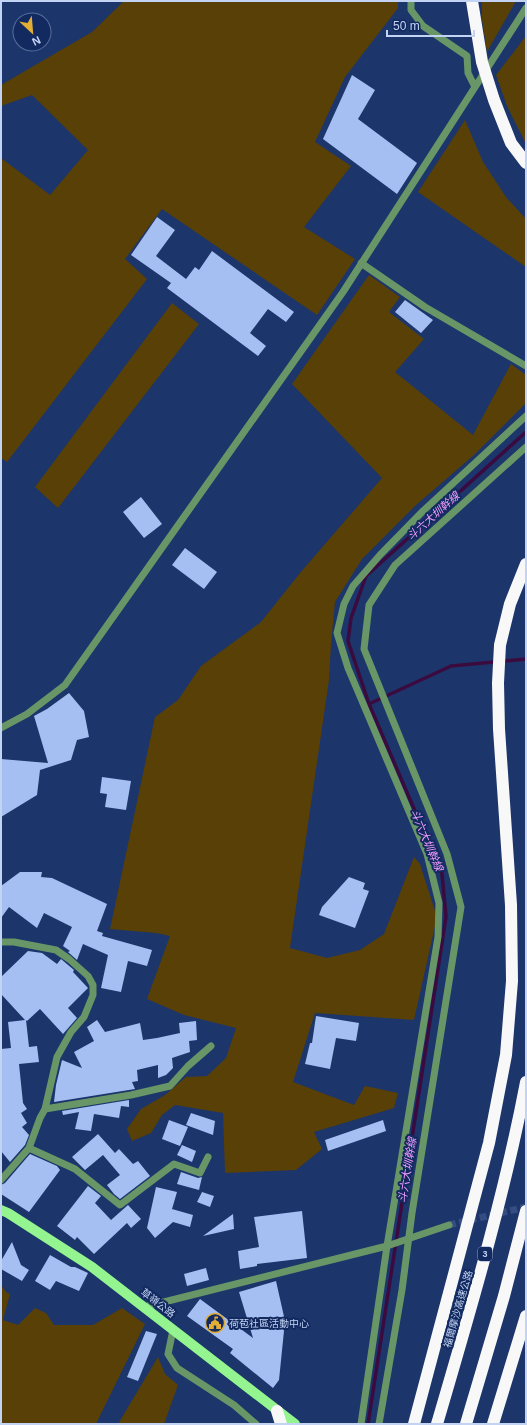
<svg xmlns="http://www.w3.org/2000/svg" width="527" height="1425" viewBox="0 0 527 1425" font-family="Arial,'Noto Sans TC',sans-serif">
  <style>
    .green { fill: #584006 }
    .lines { fill: none; stroke-linecap: round; stroke-linejoin: round }
    .stream { stroke: #3b0b40; stroke-width: 3.5 }
    .building { fill: #a5bff2 }
    .minor-tunnel { stroke: #354d80; stroke-width: 7; stroke-dasharray: 7 3.5; stroke-linecap: butt }
    .minor { stroke: #699667; stroke-width: 7 }
    .major { stroke: #93f490; stroke-width: 10 }
    .highway { stroke: #f8f8f8; stroke-width: 12 }
    .highway-bridge { stroke: #f8f8f8; stroke-width: 12 }
    .labels { text-anchor: middle; dominant-baseline: central; stroke-width: 4; stroke-linejoin: round; paint-order: stroke }
    .shield { fill: #122a5f; stroke: #8da0c7; stroke-width: 1 }
    .shield-label { font-size: 9px; font-weight: bold; fill: #c2d3f4 }
    .street-label { font-size: 10px; fill: #c2d3f4; stroke: #122a5f }
    .poi-label { font-size: 10px; fill: #c2d3f4; stroke: #122a5f; text-anchor: start }
    .water-label { font-size: 11px; font-style: italic; fill: #f49dfe; stroke: #122a5f }
  </style>
  <rect width="100%" height="100%" fill="#1c356b"/>
  <path class="green" d="M124,1H398V8L345,77L315,142L351,166L304,227L355,259L317,315L162,209L125,259L147,279L7,462L1,458V158L50,195L88,150L32,95L1,106V85L92,32Z
    M482,1H516L487,52L482,19Z
    M526,36V144L507,106L496,75Z
    M465,120L483,162L506,197L526,219V267L418,192Z
    M369,275L400,297L389,312L424,339L395,372L473,435L511,364L526,375V403L474,455L415,506L362,559L335,602L331,644L329,680L290,948L327,958L360,950L384,934L414,857L420,864L437,917L414,1020L315,1013L293,1082L354,1105L365,1086L398,1093L394,1108L314,1132L322,1149L296,1170L225,1173L223,1113L175,1105L162,1115L151,1133L132,1141L127,1129L141,1109L165,1095L186,1077L207,1076L226,1058L236,1028L184,1015L147,999L170,936L156,933L110,929L155,717L178,700L201,666L261,622L300,573L382,478L292,384Z
    M172,303L199,324L58,508L35,487Z
    M1,1285L6,1292L10,1294L3,1320L18,1325L35,1308L46,1313L54,1325H93L122,1308L145,1324L96,1424H1Z
    M158,1357L165,1374L178,1385L164,1424H118Z"/>
  <g class="lines">
    <path class="stream" d="M369,704L451,666L526,659
      M368,1424L446,917L442,874L369,704L348,641L351,618L366,576L526,432"/>
  </g>
  <path class="building" d="M352,75L375,90L358,119L417,163L397,194L323,139Z
    M157,217L175,230L156,256L186,279L195,267L199,270L212,251L294,312L286,322L268,309L250,333L266,346L258,356L167,288L171,283L131,255Z
    M405,300L433,320L421,333L395,312Z
    M141,497L162,524L144,538L123,512Z
    M185,548L217,572L204,589L172,565Z
    M69,693L84,711L89,737L77,740L71,760L40,770L37,795L1,817V759L48,763L34,716L47,709Z
    M102,777L131,781L126,810L105,807L107,794L100,793Z
    M20,872H42L41,877L52,878L107,904L97,931L103,933L102,936L152,950L147,966L128,961L121,992L101,988L108,955L83,944L77,960L68,952L70,951L63,946L72,927L44,913L37,928L9,907L1,918V886Z
    M349,877L365,883L363,889L369,891L355,928L319,915L322,907Z
    M28,951L42,953L57,964L61,959L74,970L73,972L88,988L68,1008L77,1018L63,1034L40,1009L27,1021L26,1020L29,1047L37,1046L39,1062L19,1064L23,1103L27,1109L21,1113L27,1123L22,1127L29,1135L25,1145L10,1162L1,1151V1114L2,1113L1,1101V1049L11,1048L8,1022L25,1020L1,994V977Z
    M316,1016L359,1023L356,1041L336,1038L330,1069L305,1064L310,1043H312Z
    M97,1020L105,1032L140,1023L143,1040L157,1038L180,1033L179,1023L196,1021L197,1040L189,1041L190,1052L172,1058L173,1068L166,1075L158,1078V1065L137,1070L138,1081L132,1082L135,1089L54,1102L56,1085L62,1060L82,1068L74,1052L94,1041L87,1027Z
    M129,1100V1107L121,1106L119,1118L94,1114L91,1131L75,1129L79,1112L63,1115L62,1111Z
    M191,1113L215,1121L213,1135L186,1125Z
    M169,1120L188,1127L180,1146L162,1139Z
    M383,1120L386,1131L328,1151L325,1140Z
    M98,1134L115,1153L119,1149L133,1164L138,1161L150,1176L120,1199L114,1194L107,1185L120,1175L103,1155L85,1170L72,1157Z
    M182,1145L196,1151L192,1162L177,1155Z
    M30,1154L57,1166L60,1170L29,1212L1,1194V1185L5,1183Z
    M181,1172L198,1178L202,1177L199,1190L177,1184Z
    M88,1186L101,1196L95,1203L111,1220L128,1205L141,1219L131,1228L127,1223L94,1254L77,1237L75,1240L57,1226Z
    M156,1187L177,1192L172,1209L193,1215L190,1227L173,1222L155,1238L147,1228Z
    M202,1192L214,1196L210,1207L197,1202Z
    M302,1211L307,1258L257,1264V1266L240,1269L238,1251L259,1247L254,1217Z
    M233,1214L234,1229L203,1236Z
    M12,1242L21,1265L29,1270L22,1281L1,1269V1261Z
    M50,1255L71,1267H75L88,1273L79,1291L56,1281L50,1290L35,1281Z
    M206,1268L209,1280L187,1286L184,1274Z
    M276,1281L285,1321L279,1380L273,1388L230,1353L233,1349L187,1316L200,1299L253,1338L239,1292Z
    M146,1331L157,1334L138,1381L127,1377Z"/>
  <g class="lines">
    <path class="minor-tunnel" d="M449,1225L526,1207"/>
    <path class="minor" d="M411,1V10L423,26L467,56L468,73L475,87
      M361,263L425,307L526,366
      M1,728L27,714L65,685L343,292L526,8
      M1,942H14L56,950L69,959L88,976L93,985V995L84,1017L71,1032L57,1057L45,1109L40,1118L29,1148L1,1180
      M45,1109L131,1095L170,1086L188,1066L211,1046
      M29,1148L75,1169L120,1205L174,1164L200,1173L208,1157
      M144,1307L387,1246L449,1225
      M173,1330L168,1354L177,1368L234,1405L256,1424
      M361,1424L387,1246L438,937L439,903L427,854L348,668L337,633L344,604L353,586L380,555L423,511L526,416
      M379,1424L402,1290L412,1213L461,907L447,854L364,649L369,605L395,565L526,447"/>
    <path class="major" d="M1,1210L8,1213L92,1267L295,1424"/>
    <path class="highway" d="M277,1411L281,1424
      M414,1424L489,1143L506,1055L512,981L511,905L499,729L498,683L500,645L510,604L526,564
      M437,1424C470,1311 504,1198 526,1082
      M466,1424L504,1296L526,1211
      M493,1424L526,1316"/>
    <path class="highway-bridge" d="M472,1L482,62L494,100L511,143L526,163"/>
  </g>
  <defs>
    <g id="civic-ring" transform="scale(1)"><circle r="9.5" fill="#122a5f" stroke="#e3ae35" stroke-width="1.5"/><path d="M-.6-6.5H3V-4.5H.6V-3L4-1V1h2V6H-6V1h2V-1L-.6-3ZM-1.2 2.5V6h2.4V2.5Z" fill="#e3ae35"/></g>
  </defs>
  <g fill-rule="evenodd">
    <use href="#civic-ring" x="215" y="1323"/>
  </g>
  <g class="labels">
    <rect class="shield" x="478" y="1247" width="14" height="14" rx="3"/>
    <g class="shield-label">
      <text x="485" y="1254">3</text>
    </g>
    <g class="street-label">
      <text transform="translate(158 1303) rotate(38)">草嶺公路</text>
      <text transform="translate(458 1309) rotate(-74)">福爾摩沙高速公路</text>
    </g>
    <g class="poi-label">
      <text x="229" y="1323">荷苞社區活動中心</text>
    </g>
    <g class="water-label">
      <text transform="translate(433 516) rotate(-42)">斗六大圳幹線</text>
      <text transform="translate(427 840) rotate(67)">斗六大圳幹線</text>
      <text transform="translate(407 1170) rotate(-81)">斗六大圳幹線</text>
    </g>
  </g>
  <rect width="527" height="1425" fill="none" stroke="#c2d3f4" stroke-width="4"/>
  <g transform="translate(32 32) rotate(154)"><circle r="19" fill="#122a5f" stroke="#586e9b"/>
  <path d="M0-3L7 15L0 10L-7 15Z" fill="#e3ae35"/>
  <text y="-6" font-size="11" font-weight="bold" text-anchor="middle" fill="#c2d3f4">N</text>
  </g>
  <path d="M387 30v6h87v-6" fill="none" stroke="#c2d3f4" stroke-width="2"/>
  <text x="393" y="30" font-size="12" fill="#c2d3f4" stroke="#122a5f" stroke-width="3" paint-order="stroke">50 m</text>
</svg>
